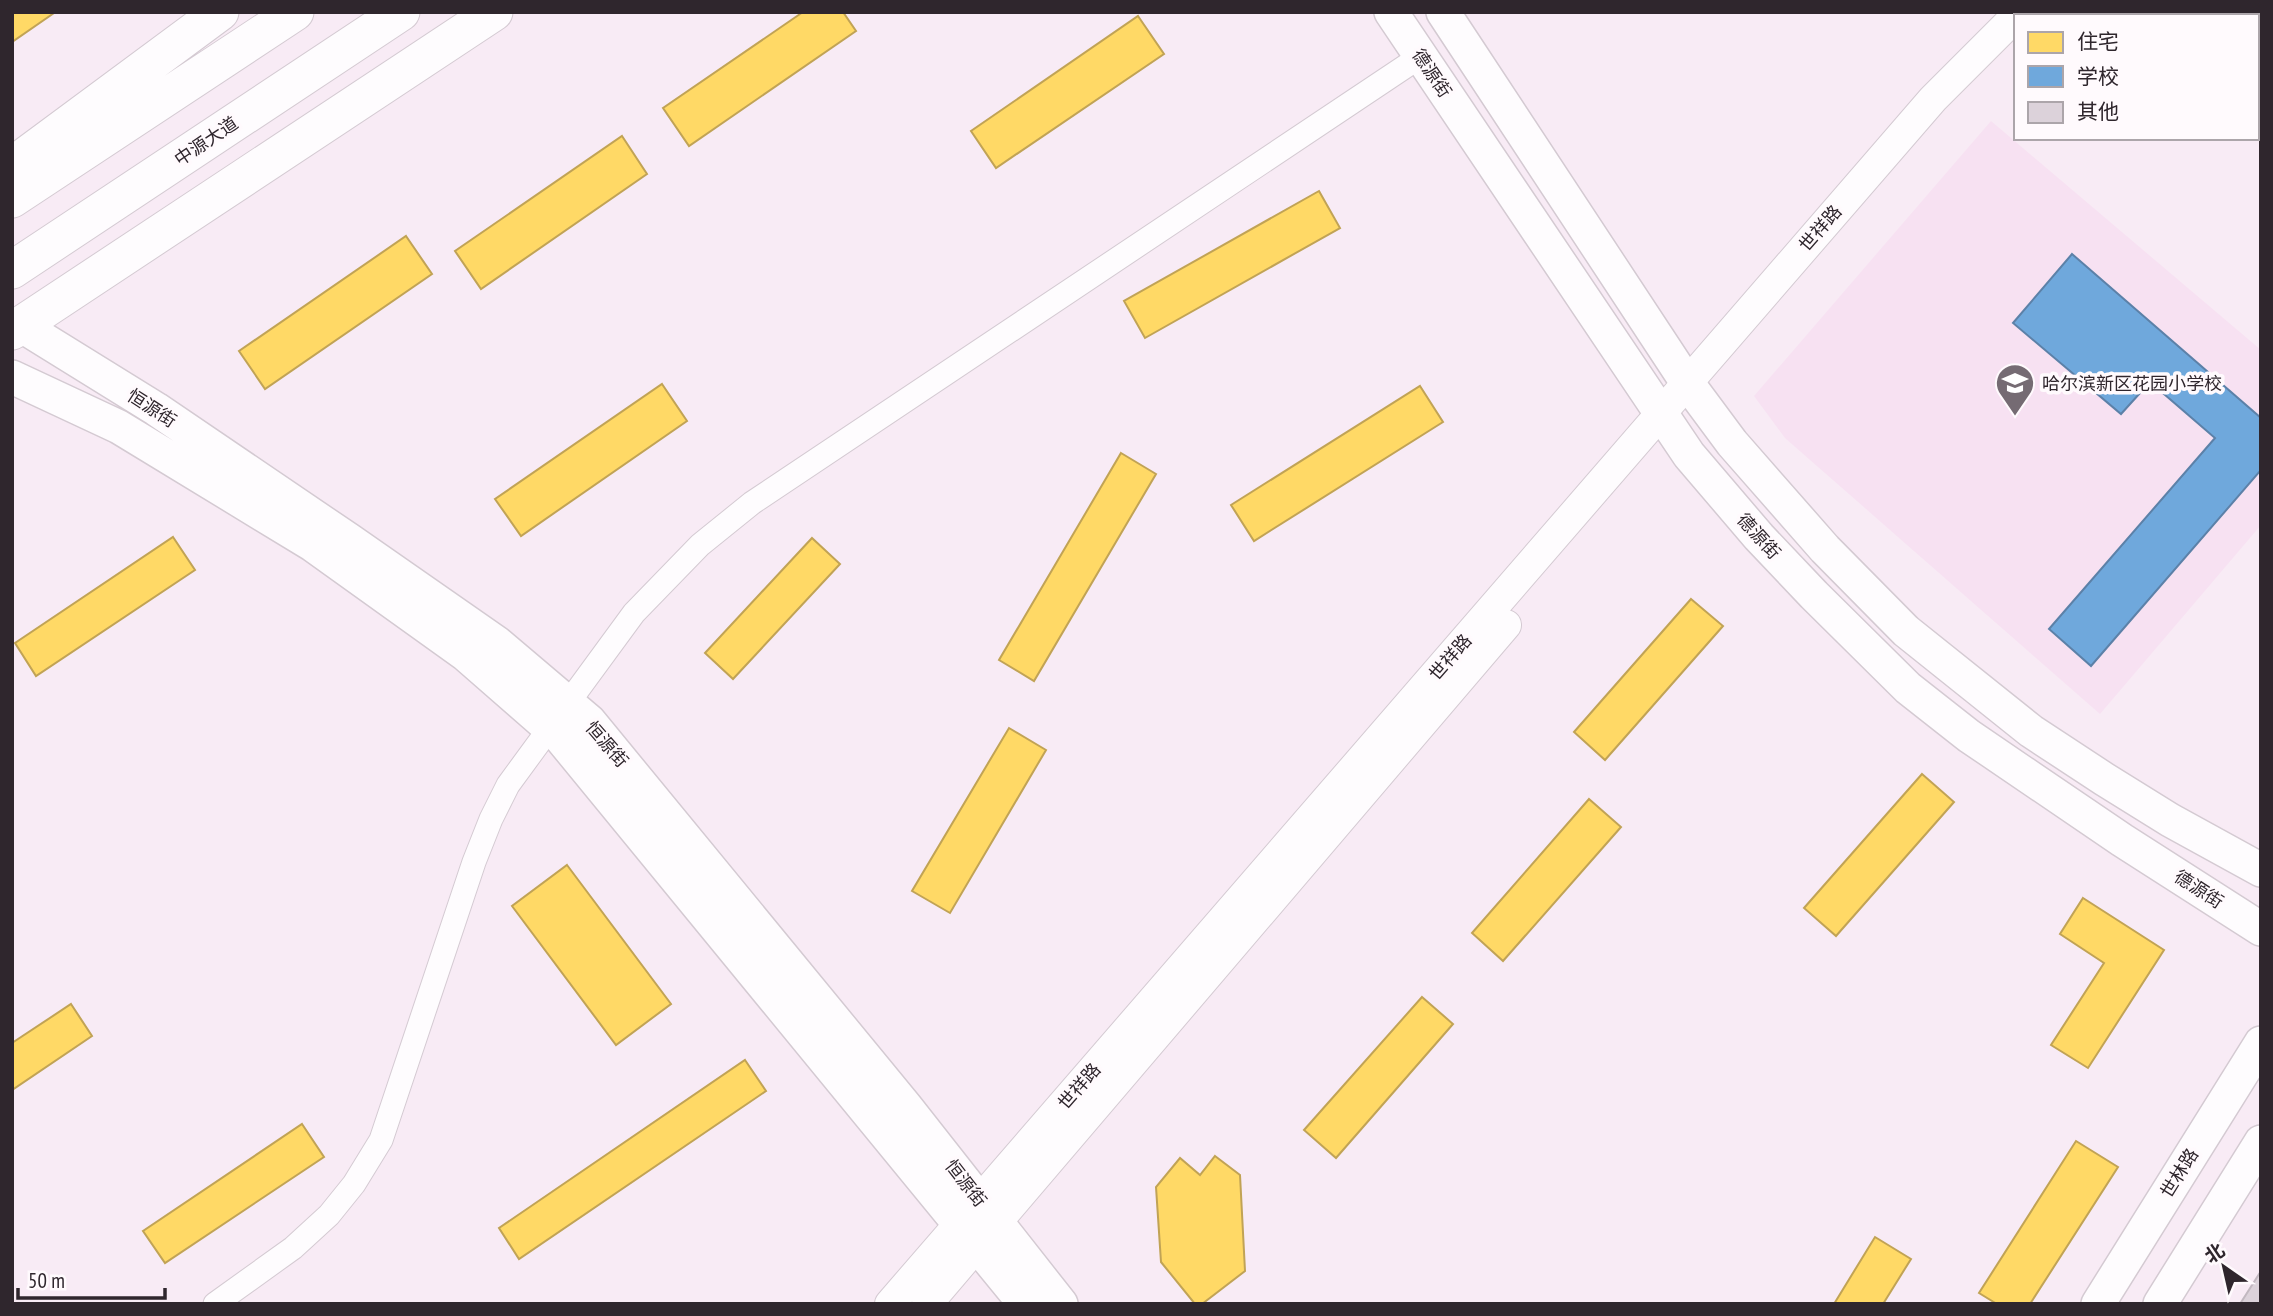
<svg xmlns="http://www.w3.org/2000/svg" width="2273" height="1316" viewBox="0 0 2273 1316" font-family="'PT Sans Narrow','Noto Sans SC',sans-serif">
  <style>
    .built { fill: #f7e1f2 }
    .homes { fill: #ffd966; stroke: #c1a355; stroke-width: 2 }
    .schools { fill: #6fa8dc; stroke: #5c81a8; stroke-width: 2 }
    .building { fill: #dcd2da; stroke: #c2b8c0; stroke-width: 2 }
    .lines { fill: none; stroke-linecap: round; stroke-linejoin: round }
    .minor-casing { stroke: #d4cad2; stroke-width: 25 }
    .tertiary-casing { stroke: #d4cad2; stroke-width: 32 }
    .secondary-casing { stroke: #d4cad2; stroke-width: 36 }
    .primary-casing { stroke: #d4cad2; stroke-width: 39 }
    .minor { stroke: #fefcfe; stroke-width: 23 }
    .tertiary { stroke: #fefcfe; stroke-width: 30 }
    .secondary { stroke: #fefcfe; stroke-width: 33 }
    .primary { stroke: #fefcfe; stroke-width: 37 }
    .labels { text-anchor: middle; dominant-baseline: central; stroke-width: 7; stroke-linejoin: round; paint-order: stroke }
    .street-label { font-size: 18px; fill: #2f262d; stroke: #fffafd }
    .poi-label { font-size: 18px; fill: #2f262d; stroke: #fffafd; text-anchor: start }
  </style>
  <rect width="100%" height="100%" fill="#f8ebf5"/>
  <path class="built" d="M1991,121L2261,350V525L2100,714L1785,438L1754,396Z"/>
  <path class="homes" d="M12,12H54V13L12,42Z
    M803,12H843L856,31L689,146L663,108Z
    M1138,16L1164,54L996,168L971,131Z
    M622,136L647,174L481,289L455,251Z
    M1319,191L1340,228L1145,338L1124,301Z
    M406,236L432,274L265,389L239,351Z
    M662,384L687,421L521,536L495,499Z
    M1420,386L1443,422L1254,541L1231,505Z
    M1121,453L1156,474L1034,681L999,660Z
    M173,537L195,570L36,676L15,643Z
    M812,538L840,564L733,679L705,653Z
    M1691,599L1723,626L1605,760L1574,732Z
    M1009,728L1046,750L950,913L912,891Z
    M1922,774L1954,802L1836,936L1804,908Z
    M1589,799L1621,827L1503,961L1472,933Z
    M567,865L671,1004L616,1045L512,906Z
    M2083,898L2164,950L2088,1068L2051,1045L2104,963L2060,934Z
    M1422,997L1453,1024L1336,1158L1304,1130Z
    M71,1004L92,1036L12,1090V1043Z
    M745,1060L766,1091L519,1259L499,1228Z
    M302,1124L324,1157L165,1263L143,1231Z
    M2076,1141L2118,1167L2030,1304H1997L1979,1293Z
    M1215,1156L1240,1175L1245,1271L1202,1304H1195L1161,1262L1156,1187L1180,1158L1200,1175Z
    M1875,1237L1911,1259L1883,1304H1834Z"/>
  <path class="schools" d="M2072,254L2261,418V470L2091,666L2049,629L2215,438L2150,382L2121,414L2013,323Z"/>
  <path class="building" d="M2261,1271V1304H2240Z"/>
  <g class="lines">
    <g class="minor-casing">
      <path id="minor" d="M215,1304L293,1248L329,1215L354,1184L381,1140L474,862L491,819L508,785L634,613L700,545L752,503L1421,56"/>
    </g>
    <g class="tertiary-casing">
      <path id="tertiary" d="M890,1304L1933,99L2016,16
        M927,1304L1506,625"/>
    </g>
    <g class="secondary-casing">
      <path id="secondary" d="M1391,12L1689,455L1759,537L1814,595L1908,688L1969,736L2122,840L2261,929
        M1443,12L1686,381L1732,443L1825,549L1906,631L2031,731L2104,779L2170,820L2261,870
        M22,326L156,409L349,540L497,643L589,721L906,1107L1061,1304
        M12,377L119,427L313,545L465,654L560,737L1025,1304
        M2098,1304L2261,1043
        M2160,1304L2261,1142"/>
    </g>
    <g class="primary-casing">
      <path id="primary" d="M12,166L220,12
        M12,199L295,12
        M12,270L401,12
        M12,331L494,12"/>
    </g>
    <use href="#minor" class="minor"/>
    <use href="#tertiary" class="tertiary"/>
    <use href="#secondary" class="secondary"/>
    <use href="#primary" class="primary"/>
  </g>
  <defs>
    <g id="school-pin" transform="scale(2.0125)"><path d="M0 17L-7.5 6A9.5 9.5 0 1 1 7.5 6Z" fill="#756b73" stroke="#fffafd"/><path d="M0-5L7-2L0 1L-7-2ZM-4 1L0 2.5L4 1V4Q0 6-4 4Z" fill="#fff"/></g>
  </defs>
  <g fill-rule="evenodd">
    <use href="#school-pin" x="2015" y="383"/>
  </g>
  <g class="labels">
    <g class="street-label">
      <text transform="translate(1432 73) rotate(56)">德源街</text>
      <text transform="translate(206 141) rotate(-34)">中源大道</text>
      <text transform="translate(1820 228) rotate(-49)">世祥路</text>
      <text transform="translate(152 408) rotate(33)">恒源街</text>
      <text transform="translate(1759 536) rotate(48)">德源街</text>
      <text transform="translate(1450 657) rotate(-49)">世祥路</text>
      <text transform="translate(607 744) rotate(49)">恒源街</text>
      <text transform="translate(2199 889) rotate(33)">德源街</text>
      <text transform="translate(1079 1086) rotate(-49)">世祥路</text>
      <text transform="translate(2179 1173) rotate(-58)">世林路</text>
      <text transform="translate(966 1183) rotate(52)">恒源街</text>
    </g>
    <g class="poi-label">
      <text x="2042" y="383">哈尔滨新区花园小学校</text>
    </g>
  </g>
  <rect width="2273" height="1316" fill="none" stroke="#2f262d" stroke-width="28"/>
  <rect x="2014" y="14" width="245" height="126" fill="#fffafd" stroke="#aca5aa" stroke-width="2"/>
  <rect x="2028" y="32" width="35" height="21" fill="#ffd966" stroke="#aca5aa" stroke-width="2"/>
  <text x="2077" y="49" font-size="21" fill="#2f262d">住宅</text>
  <rect x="2028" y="66" width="35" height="21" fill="#6fa8dc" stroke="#aca5aa" stroke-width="2"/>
  <text x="2077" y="84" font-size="21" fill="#2f262d">学校</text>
  <rect x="2028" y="102" width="35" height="21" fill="#dcd2da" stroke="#aca5aa" stroke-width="2"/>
  <text x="2077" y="119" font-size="21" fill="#2f262d">其他</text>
  <g transform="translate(2224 1267) rotate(326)" stroke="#fffafd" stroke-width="5" paint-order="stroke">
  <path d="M0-5L12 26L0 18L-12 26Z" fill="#2f262d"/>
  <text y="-10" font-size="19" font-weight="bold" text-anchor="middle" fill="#2f262d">北</text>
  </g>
  <path d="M18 1288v10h147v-10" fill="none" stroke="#2f262d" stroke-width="3.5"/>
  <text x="28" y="1288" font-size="21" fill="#2f262d" stroke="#fffafd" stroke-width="5" paint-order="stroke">50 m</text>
</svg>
